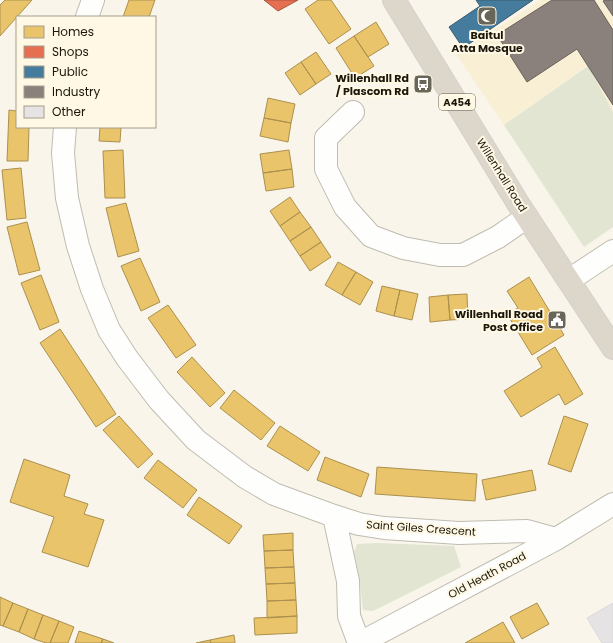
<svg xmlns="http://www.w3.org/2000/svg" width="613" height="643" viewBox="0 0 613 643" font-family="Poppins,sans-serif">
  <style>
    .built { fill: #f9efd5 }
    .green { fill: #e1e5d1 }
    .homes { fill: #e9c46a; stroke: #ab904e }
    .shops { fill: #e76f51; stroke: #aa553c }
    .public { fill: #457b9d; stroke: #385d71 }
    .industry { fill: #8a817c; stroke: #69615a }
    .building { fill: #e5e3e4; stroke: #dbd9da }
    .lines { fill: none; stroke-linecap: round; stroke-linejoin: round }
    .minor-casing { stroke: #c0bcb2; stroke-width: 24 }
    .trunk-casing { stroke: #d4d1cc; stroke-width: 24 }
    .minor { stroke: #fefefc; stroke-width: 22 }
    .trunk { stroke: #ddd6cb; stroke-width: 22 }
    .labels { text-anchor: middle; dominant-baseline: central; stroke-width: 4; stroke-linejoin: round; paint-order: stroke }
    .shield { fill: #fff8e5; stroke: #5f5a4c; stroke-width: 1 }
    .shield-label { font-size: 10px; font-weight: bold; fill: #1b170b }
    .poi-label { font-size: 11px; font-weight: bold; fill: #1b170b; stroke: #fff8e5; text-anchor: end }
    .street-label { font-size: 11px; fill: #1b170b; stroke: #fff8e5 }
  </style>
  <rect width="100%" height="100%" fill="#f9f5eb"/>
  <path class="built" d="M541,0H613V112L587,66L504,125L456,54Z"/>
  <path class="green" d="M588,66L613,112V227L584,247L504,125Z
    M376,543L454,546L461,567L373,611L363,610L360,582L354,552L357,544Z"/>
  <path class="homes" d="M5,0H32L0,36V5Z
    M129,0H155L149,17H123Z
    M318,0H331L351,29L329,44L305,9Z
    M376,22L389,44L368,57L354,36Z
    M354,36L374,66L355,78L336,48Z
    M316,52L331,74L316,84L301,62Z
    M301,62L316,84L300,95L285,73Z
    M268,98L295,104L291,123L264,118Z
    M9,110L17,111V127H29L28,161H7Z
    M264,118L291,123L288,142L260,136Z
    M100,127H121L120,142L99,141Z
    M123,150L125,198H105L103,151Z
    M289,150L292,169L263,173L260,154Z
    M21,168L26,218L7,220L2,170Z
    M292,169L294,187L266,191L263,173Z
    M290,197L300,212L280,226L270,211Z
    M126,203L139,251L118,257L106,208Z
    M300,212L311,227L290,241L280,226Z
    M27,222L40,270L19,275L7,227Z
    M311,227L321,242L300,256L290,241Z
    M321,242L331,257L310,271L300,256Z
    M140,258L160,302L141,311L121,266Z
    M338,262L356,272L342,295L325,285Z
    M356,272L373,282L360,305L342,295Z
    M41,275L59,322L40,330L21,283Z
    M529,277L564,335L532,355L507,314L518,308L507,291Z
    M382,286L400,290L394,316L376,311Z
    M400,290L418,294L412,320L394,316Z
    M467,294L468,319L450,320L448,295Z
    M448,295L450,320L430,322L429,297Z
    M168,305L196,345L176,358L148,318Z
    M60,329L116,414L96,427L40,343Z
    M555,347L583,394L565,405L559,394L521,417L504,391L542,367L537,358Z
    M192,357L225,393L210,407L177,372Z
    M234,390L275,423L261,440L220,408Z
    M119,416L153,454L138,468L103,430Z
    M564,416L588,424L571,472L548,464Z
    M280,426L320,452L308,471L267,446Z
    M325,457L369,474L361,497L317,480Z
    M24,459L70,475L64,496L88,504L84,514L104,520L88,567L42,552L54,517L10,502Z
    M158,460L197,490L183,508L144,478Z
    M377,467L477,474L475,501L375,494Z
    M532,470L536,490L486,500L482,480Z
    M199,497L242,526L229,544L187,515Z
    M293,533V550L264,551L263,535Z
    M293,550L294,567L265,568L264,551Z
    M294,567L295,583L266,584L265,568Z
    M295,583L296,600L267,601L266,584Z
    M0,597L13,603L3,626L0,625Z
    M296,600L297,616L267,618V601Z
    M13,603L28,609L19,632L3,626Z
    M537,603L549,624L522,639L510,617Z
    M28,609L43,615L34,639L19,632Z
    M43,615L59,621L50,643H46L34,639Z
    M297,616V633L255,635L254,618Z
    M59,621L74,627L68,643H50Z
    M503,622L515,643H465Z
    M79,631L103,639L101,643H75Z
    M234,635L235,643H211L210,640Z
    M103,639L114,643H101Z
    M210,640L211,643H196Z"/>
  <path class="shops" d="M264,0H298L278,11Z"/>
  <path class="public" d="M476,0H533L463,48L449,27L480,6Z"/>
  <path class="industry" d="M552,0H594L613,30V105L577,49L527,82L497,35Z
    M605,0H613V16L603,1Z"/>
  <path class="building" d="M613,603V643H602L587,618Z"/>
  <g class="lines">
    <g class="minor-casing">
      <path id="minor" d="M87,17L93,0
        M353,112L326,138V169L345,207L371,236L403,248L440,255H463L498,237L527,217
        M65,127L63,153L67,198L78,246L92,289L109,330L127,358L159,400L196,440L245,477L274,494L334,516L359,524L384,528L459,533L527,531L556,539
        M569,280L613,251
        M334,516L348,581L349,616L359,643
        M360,643L556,539L613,504"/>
    </g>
    <g class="trunk-casing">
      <path id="trunk" d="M394,0L519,205L613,348"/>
    </g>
    <use href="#minor" class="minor"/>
    <use href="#trunk" class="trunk"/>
  </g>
  <defs>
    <g id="mosque-square" transform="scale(1)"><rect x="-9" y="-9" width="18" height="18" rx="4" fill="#696559" stroke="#fff8e5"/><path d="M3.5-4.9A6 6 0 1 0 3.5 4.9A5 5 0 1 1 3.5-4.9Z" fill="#fff"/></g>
    <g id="bus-square" transform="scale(1)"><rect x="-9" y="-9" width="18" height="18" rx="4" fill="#696559" stroke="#fff8e5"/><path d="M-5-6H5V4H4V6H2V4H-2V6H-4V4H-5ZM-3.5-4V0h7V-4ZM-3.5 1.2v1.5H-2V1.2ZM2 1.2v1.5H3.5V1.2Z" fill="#fff"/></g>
    <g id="civic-square" transform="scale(1)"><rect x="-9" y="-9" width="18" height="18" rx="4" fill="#696559" stroke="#fff8e5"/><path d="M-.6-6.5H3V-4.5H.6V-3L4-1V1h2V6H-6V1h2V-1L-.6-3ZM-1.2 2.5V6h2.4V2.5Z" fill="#fff"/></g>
  </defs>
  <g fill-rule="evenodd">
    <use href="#mosque-square" x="487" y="16"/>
    <use href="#bus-square" x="423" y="84"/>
    <use href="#civic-square" x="557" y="320"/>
  </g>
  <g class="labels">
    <rect class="shield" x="439" y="94" width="36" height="16" rx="3"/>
    <g class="shield-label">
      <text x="457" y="102">A454</text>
    </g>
    <g class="poi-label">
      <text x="487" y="35" text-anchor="middle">Baitul<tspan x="487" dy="13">Atta Mosque</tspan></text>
      <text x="409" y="78">Willenhall Rd<tspan x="409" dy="13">/ Plascom Rd</tspan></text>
      <text x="543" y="314">Willenhall Road<tspan x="543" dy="13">Post Office</tspan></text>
    </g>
    <g class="street-label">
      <text transform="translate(502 175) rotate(58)">Willenhall Road</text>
      <text transform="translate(421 528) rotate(4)">Saint Giles Crescent</text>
      <text transform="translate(487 575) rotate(-28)">Old Heath Road</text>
    </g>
  </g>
  <rect x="16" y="16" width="140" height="112" fill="#fff8e5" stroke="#a49e8e"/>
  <rect x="24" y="26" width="20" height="12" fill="#e9c46a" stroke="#a49e8e"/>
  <text x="52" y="36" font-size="12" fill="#1b170b">Homes</text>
  <rect x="24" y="46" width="20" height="12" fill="#e76f51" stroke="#a49e8e"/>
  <text x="52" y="56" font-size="12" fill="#1b170b">Shops</text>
  <rect x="24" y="66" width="20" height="12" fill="#457b9d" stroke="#a49e8e"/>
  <text x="52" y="76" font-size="12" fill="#1b170b">Public</text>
  <rect x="24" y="86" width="20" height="12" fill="#8a817c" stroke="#a49e8e"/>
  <text x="52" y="96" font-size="12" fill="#1b170b">Industry</text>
  <rect x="24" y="106" width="20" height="12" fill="#e5e3e4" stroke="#a49e8e"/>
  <text x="52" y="116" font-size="12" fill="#1b170b">Other</text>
</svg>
